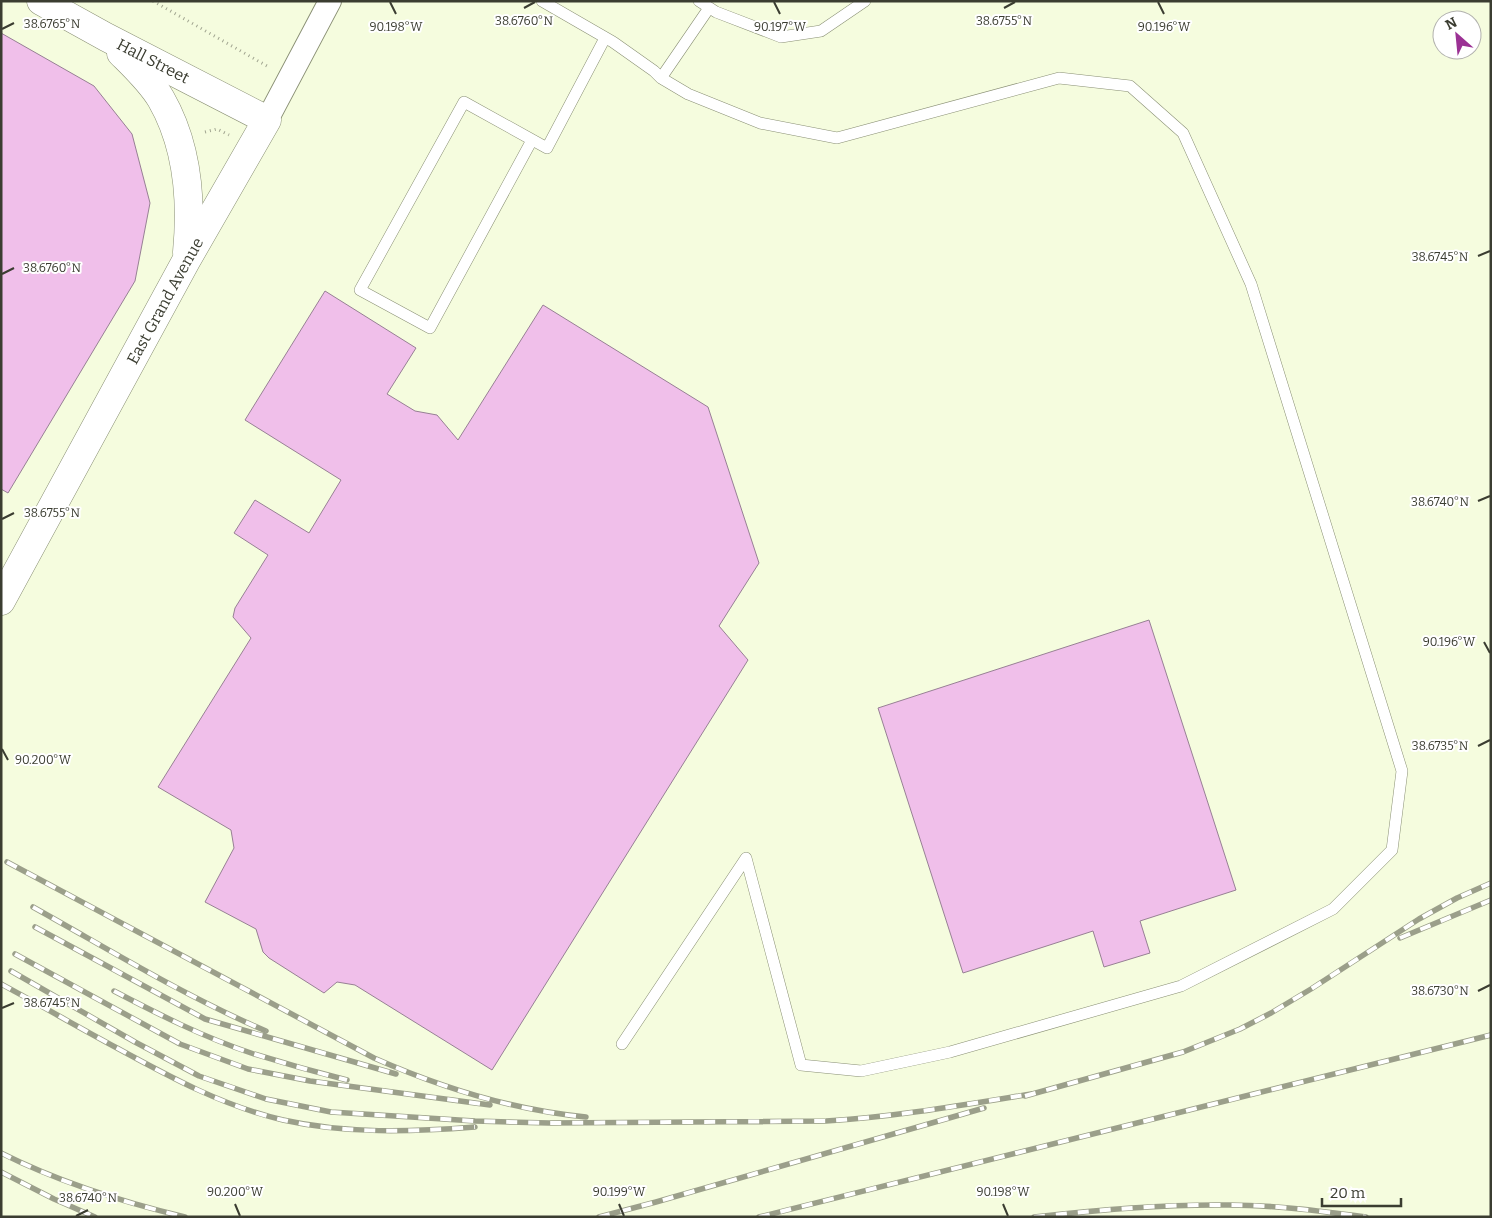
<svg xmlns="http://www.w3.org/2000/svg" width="1492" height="1218" viewBox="0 0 1492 1218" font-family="Bitter,serif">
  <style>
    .building { fill: #f0bfea; stroke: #978094 }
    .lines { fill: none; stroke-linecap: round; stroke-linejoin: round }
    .lane-casing { stroke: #898f74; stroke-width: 12 }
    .street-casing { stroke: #898f74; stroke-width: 24 }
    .secondary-casing { stroke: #898f74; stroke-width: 29 }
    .path { stroke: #a1a590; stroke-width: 3; stroke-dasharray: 1 4; stroke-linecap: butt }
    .lane { stroke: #fff; stroke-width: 11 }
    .street { stroke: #fff; stroke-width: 22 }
    .secondary { stroke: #fff; stroke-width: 28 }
    .rail-casing { stroke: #9b9f8a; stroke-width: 5.5 }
    .rail { stroke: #fff; stroke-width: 4; stroke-dasharray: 11; stroke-linecap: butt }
    .ticks { fill: none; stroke: #3b3d31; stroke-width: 2 }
    .labels { text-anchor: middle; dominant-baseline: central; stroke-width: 4; stroke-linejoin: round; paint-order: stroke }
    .street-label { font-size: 16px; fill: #3b3d31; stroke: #fff }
    .ticks-label { font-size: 12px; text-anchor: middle; fill: #3b3d31; stroke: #fff; stroke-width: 4; stroke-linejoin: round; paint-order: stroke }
  </style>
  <rect width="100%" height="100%" fill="#f5fcde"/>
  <path class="building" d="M1,33L94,86L132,134L150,203L135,281L8,493L1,489Z
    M325,291L416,348L387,394L415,411L437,415L458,440L543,305L708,407L759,563L719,626L748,660L492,1070L355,985L337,982L324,993L269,958L263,952L256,929L205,902L234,848L231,830L158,787L251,638L233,617L235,608L268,555L234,533L255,500L309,533L341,480L245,420Z
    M1149,620L1236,890L1140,921L1150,953L1104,967L1093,931L963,973L878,708Z"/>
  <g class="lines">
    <g class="lane-casing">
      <path id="lane" d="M542,1L613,42L654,71L661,78L688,94L760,123L837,138L1059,78L1130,86L1183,133L1251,284L1402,771L1392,850L1333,909L1181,986L950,1052L861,1071L801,1065L746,858L622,1044
        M699,1L716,12L781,37L821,31L865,1
        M661,78L709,8
        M532,140L430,328L360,290L464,102L547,148L605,38"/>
    </g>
    <g class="street-casing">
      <path id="street" d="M267,120L330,1"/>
    </g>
    <g class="secondary-casing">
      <g id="secondary">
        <path d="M121,53C135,67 151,82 161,99C188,146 192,200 187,252"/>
        <path id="s1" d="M1,601L186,261L267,120L106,37L41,1"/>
      </g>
    </g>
    <path class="path" d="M153,1L267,66
      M205,132L217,129L229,135"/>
    <use href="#lane" class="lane"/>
    <use href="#street" class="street"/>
    <use href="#secondary" class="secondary"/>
    <g class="rail-casing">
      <path id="rail" d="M7,862L374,1058C442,1088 512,1110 586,1117
        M33,907C110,950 186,997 266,1031
        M35,927L205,1019L396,1074
        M1400,938L1491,900
        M15,954L180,1044L248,1069L310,1081L490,1105
        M11,971L135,1042L199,1076L266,1099L331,1112L475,1121L549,1123L826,1121C894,1117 963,1105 1031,1094
        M1,984C40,1005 78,1027 117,1048C170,1077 223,1106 283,1120C347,1134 410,1132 475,1127
        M114,991C158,1014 203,1037 251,1053C283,1063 315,1072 347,1080
        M1025,1096L1183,1052L1240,1029L1271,1013L1311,989L1419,919L1457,898L1491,883
        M1,1153C59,1182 122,1202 185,1217
        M1,1172L54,1199L95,1217
        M599,1217L656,1202L984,1108
        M759,1217L1491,1035
        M1034,1217C1099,1210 1164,1204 1229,1205C1274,1205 1320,1211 1366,1217"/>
    </g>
    <use href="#rail" class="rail"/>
  </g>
  <path class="ticks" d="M390,2L396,14M774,2L780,14M1158,2L1164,14M524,8L535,2M1004,8L1015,2M2,29L14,23M1478,256L1490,251M2,274L14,268M1478,501L1490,496M2,519L14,513M1484,642L1490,653M1478,746L1490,740M2,749L8,760M1478,991L1490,985M2,1008L14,1003M235,1204L240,1216M619,1204L624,1216M1003,1204L1008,1216M76,1216L88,1210"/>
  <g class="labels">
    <g class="street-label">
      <text transform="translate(153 61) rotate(27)">Hall Street</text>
      <text stroke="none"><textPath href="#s1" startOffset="342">East Grand Avenue</textPath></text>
    </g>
  </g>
  <g class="ticks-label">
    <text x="524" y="25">38.6760°N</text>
    <text x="1004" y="25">38.6755°N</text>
    <text x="52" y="28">38.6765°N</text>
    <text x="396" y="31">90.198°W</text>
    <text x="780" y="31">90.197°W</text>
    <text x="1164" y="31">90.196°W</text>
    <text x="1440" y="261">38.6745°N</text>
    <text x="52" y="272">38.6760°N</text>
    <text x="1440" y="506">38.6740°N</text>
    <text x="52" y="517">38.6755°N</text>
    <text x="1449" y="646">90.196°W</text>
    <text x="1440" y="750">38.6735°N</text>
    <text x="43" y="764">90.200°W</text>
    <text x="1440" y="995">38.6730°N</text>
    <text x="52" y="1007">38.6745°N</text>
    <text x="235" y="1196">90.200°W</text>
    <text x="619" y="1196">90.199°W</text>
    <text x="1003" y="1196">90.198°W</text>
    <text x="88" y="1202">38.6740°N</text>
  </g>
  <rect width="1492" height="1218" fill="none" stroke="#3b3d31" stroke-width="5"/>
  <g transform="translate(1457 35) rotate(333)"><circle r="24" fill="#ffffff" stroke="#b1b1ad"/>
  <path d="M0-4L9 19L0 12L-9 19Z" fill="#9b3194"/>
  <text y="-8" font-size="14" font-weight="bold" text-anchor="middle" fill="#3b3d31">N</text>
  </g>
  <path d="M1322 1198v8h79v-8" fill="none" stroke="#3b3d31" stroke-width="2.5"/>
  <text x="1330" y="1198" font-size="15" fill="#3b3d31" stroke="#ffffff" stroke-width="4" paint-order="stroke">20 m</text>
</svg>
